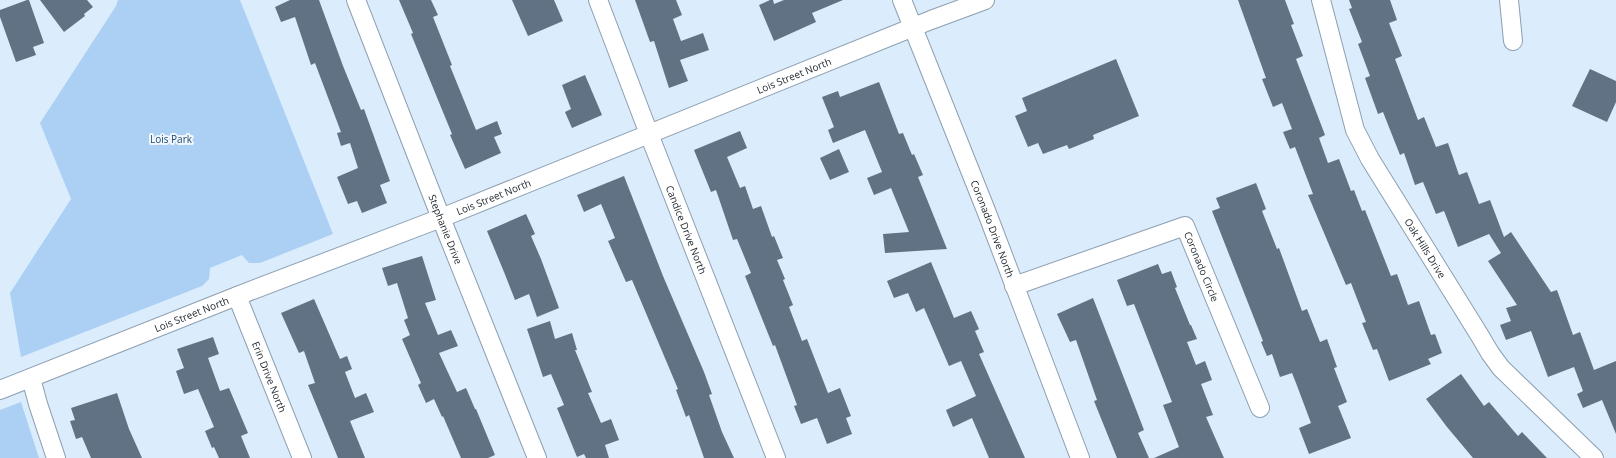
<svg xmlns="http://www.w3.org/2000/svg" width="1616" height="458" viewBox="0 0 1616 458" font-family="'Open Sans',sans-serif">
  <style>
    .green { fill: #abd0f4 }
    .building { fill: #607284 }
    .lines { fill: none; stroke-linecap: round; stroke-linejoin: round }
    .minor-casing { stroke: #8b9fb1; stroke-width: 20 }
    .minor { stroke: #fff; stroke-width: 18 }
    .labels { text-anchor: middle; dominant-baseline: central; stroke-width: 4; stroke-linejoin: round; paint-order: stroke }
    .street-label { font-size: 10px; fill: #1c242b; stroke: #f3f7fc }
    .park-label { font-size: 10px; fill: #124b77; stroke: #f3f7fc }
  </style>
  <rect width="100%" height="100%" fill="#dbecfc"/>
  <path class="green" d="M118,0H240L333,234L260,263H249L242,255L210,268L209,279L202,286L21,357L10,293L71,199L40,123L116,6Z
    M21,402L39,458H0V410Z"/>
  <path class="building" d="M27,0H29L44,43L33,47L36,55L16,62L0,17V10Z
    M40,0H87L93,7L84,14L85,16L64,32Z
    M290,0H319L343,66L361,110L364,109L390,181L380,185L387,203L362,213L357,201L348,204L337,177L358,168L350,143L341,146L337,133L341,132L315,63L311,65L295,17L281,22L275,7Z
    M399,0H431L438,15L433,17L452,65L450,66L476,130L497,121L502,134L494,137L501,153L465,169L450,135L452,134L411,34L413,33Z
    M512,0H554L563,21L528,36Z
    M635,0H676L682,15L673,19L681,41L703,33L709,50L680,60L688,81L669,88L654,41L650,42Z
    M770,0H773L774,4L784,0H843L812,13L816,22L774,41L759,5Z
    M1238,0H1285L1294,24L1291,25L1303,56L1296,59L1325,135L1319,138L1328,163L1339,159L1351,191L1354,190L1362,211L1365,210L1391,276L1397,274L1408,305L1419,301L1431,335L1435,334L1442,353L1428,359L1431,364L1389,381L1377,349L1373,350L1362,323L1366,322L1351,283L1346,285L1308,195L1313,194L1295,147L1290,149L1283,132L1292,129L1282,103L1273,107L1262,79L1266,78Z
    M1349,0H1390L1397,20L1389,23L1402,56L1395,59L1418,120L1424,117L1436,147L1448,143L1459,175L1467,172L1479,204L1490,200L1504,237L1511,232L1551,292L1557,290L1573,335L1580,332L1594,370L1616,361V434L1602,400L1583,408L1577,394L1583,391L1574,367L1548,377L1531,331L1506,340L1500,325L1511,321L1506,308L1517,305L1488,261L1501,253L1489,234L1458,247L1444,211L1436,214L1423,182L1415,185L1404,153L1400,155L1383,112L1378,114L1365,78L1370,76L1358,44L1362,42L1349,9L1352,8Z
    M1116,59L1139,116L1093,135L1094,139L1069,149L1067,145L1043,154L1038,143L1028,147L1015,116L1027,111L1022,98Z
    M1590,69L1616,81V102L1607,122L1572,106Z
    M585,75L602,115L572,128L565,112L571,109L562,85Z
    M879,82L899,134L903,133L912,155L914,154L923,175L918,177L947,249L885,253L883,234L909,232L891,188L874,195L867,178L882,172L865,130L833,143L828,130L834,127L822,97L838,91L840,97Z
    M740,131L747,148L727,157L740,188L745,186L753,209L761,206L772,237L774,236L783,258L777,260L785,279L783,280L793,305L789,307L802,341L807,339L828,393L840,388L851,416L846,418L852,434L827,444L817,418L801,424L794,406L797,405L775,345L773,346L745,276L751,273L737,239L733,240L716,190L711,192L694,150Z
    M839,149L849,172L830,180L820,158Z
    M624,176L663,276L704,372L712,394L709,395L722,432L734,458H704L689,415L686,417L676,390L678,389L632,280L626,282L608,241L615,238L601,204L584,212L577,195Z
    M1256,183L1266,209L1262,211L1277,249L1279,248L1302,311L1307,309L1320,342L1327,339L1337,367L1334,368L1347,402L1338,406L1351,438L1309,454L1299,428L1311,423L1296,383L1292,373L1280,377L1272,354L1267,356L1261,342L1263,341L1212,211L1220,208L1216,198Z
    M526,214L535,234L531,236L541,259L559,308L537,317L529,294L515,300L504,272L487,231Z
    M422,256L436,300L425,303L438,335L451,330L458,346L439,353L457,392L466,388L475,409H476L495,455L488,458H461L443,416L442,417L434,399L426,403L418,385L421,383L402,339L410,335L404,320L408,318L397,283L388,286L382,268Z
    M931,262L954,318L971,311L979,329L975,331L984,352L979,354L1025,458H989L972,418L953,427L946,410L976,396L961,361L949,366L924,308L916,312L908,293L894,298L887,281Z
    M1158,264L1162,274L1171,271L1177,287L1175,288L1190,325H1191L1197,339L1187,342L1196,365L1205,361L1212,380L1201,384L1213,415L1206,417L1224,458H1154L1179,447L1163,405L1172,402L1134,304L1127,306L1117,280Z
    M1093,298L1144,430L1138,433L1149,458H1117L1094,401L1097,400L1076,340L1070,342L1057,314Z
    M314,299L340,359L347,356L352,369L345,372L355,398L366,393L374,412L350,421L365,458H338L308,385L315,383L304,351L299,353L281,313Z
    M550,321L555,339L572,333L577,350H575L592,392L588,393L601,423L611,419L619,440L605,445L609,458H586L584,454L577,457L557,408L564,405L551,374L543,377L527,329Z
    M213,337L219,354L208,358L220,391L229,388L248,433L241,436L250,458H219L214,447L212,448L205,431L214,427L198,389L184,394L176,371L184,368L177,349Z
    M1461,374L1484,406L1489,402L1518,436L1522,432L1547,458H1473L1447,427L1426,399Z
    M117,393L129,429L142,458H91L82,437L76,439L70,421L75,420L71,408Z"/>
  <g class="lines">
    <g class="minor-casing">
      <g id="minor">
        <path id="s1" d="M356,0L441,218L537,458"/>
        <path id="s2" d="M598,0L649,134L776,458"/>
        <path id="s3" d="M902,0L987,213L1080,458"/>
        <path id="s4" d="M1321,0L1355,130L1370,159L1480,336L1490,353L1501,368L1594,458"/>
        <path d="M1509,0L1513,41"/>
        <path id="s5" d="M1014,286L1185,226L1260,408"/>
        <path id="s6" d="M237,296L302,458"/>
        <path d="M31,378L38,404L56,458"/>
        <path id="s7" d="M0,390L237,296L441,218L931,20L985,0"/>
      </g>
    </g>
    <use href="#minor" class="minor"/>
  </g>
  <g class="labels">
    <g class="street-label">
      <text stroke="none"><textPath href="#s7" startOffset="854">Lois Street North</textPath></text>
      <text stroke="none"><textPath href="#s7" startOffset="530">Lois Street North</textPath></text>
      <text stroke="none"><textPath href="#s1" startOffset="246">Stephanie Drive</textPath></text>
      <text stroke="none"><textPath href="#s2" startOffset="246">Candice Drive North</textPath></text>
      <text stroke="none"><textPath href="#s3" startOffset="246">Coronado Drive North</textPath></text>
      <text stroke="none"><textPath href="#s4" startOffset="272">Oak Hills Drive</textPath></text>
      <text stroke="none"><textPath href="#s5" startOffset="225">Coronado Circle</textPath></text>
      <text stroke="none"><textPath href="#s7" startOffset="206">Lois Street North</textPath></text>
      <text stroke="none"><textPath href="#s6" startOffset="87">Erin Drive North</textPath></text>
    </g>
    <g class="park-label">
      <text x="171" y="139">Lois Park</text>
    </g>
  </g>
</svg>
